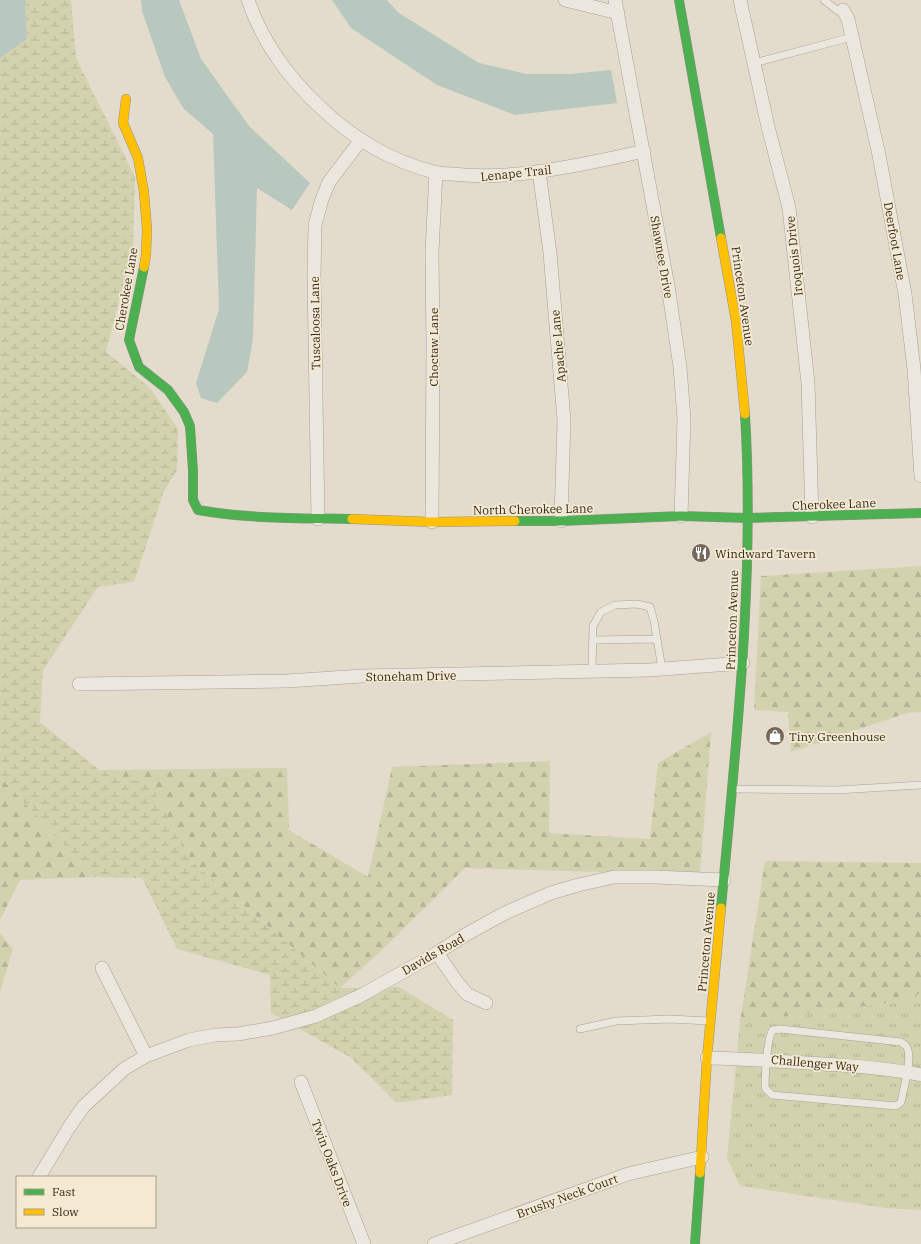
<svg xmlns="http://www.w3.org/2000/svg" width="921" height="1244" viewBox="0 0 921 1244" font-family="'IBM Plex Serif',serif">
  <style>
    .forest { fill: url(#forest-firs) }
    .wetland { fill: url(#wetland-marsh) }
    .park { fill: url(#park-tufts) }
    .water { fill: #b8c8be }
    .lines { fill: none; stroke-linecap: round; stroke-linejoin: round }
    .lane-casing { stroke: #a8a195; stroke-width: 8 }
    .street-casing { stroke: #a8a195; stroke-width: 14 }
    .fast-casing { stroke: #989186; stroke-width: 10 }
    .slow-casing { stroke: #989186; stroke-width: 10 }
    .lane { stroke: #ebe7de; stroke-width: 7 }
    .street { stroke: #ebe7de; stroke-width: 13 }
    .fast { stroke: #4caf50; stroke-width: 9 }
    .slow { stroke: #ffc107; stroke-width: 9 }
    .labels { text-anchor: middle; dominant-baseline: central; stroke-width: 3.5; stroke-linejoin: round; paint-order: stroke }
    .street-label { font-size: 12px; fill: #362a1e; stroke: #f4ead2 }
    .poi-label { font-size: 12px; fill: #362a1e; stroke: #f4ead2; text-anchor: start }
  </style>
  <defs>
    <pattern id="forest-firs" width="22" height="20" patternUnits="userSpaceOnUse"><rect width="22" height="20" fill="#d2d2af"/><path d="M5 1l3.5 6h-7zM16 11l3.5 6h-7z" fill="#b5b496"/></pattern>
    <pattern id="wetland-marsh" width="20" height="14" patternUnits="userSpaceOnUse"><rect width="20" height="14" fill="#d2d2af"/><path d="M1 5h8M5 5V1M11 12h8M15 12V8" fill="none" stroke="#b5b496"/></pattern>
    <pattern id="park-tufts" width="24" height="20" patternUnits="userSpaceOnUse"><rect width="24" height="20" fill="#d2d2af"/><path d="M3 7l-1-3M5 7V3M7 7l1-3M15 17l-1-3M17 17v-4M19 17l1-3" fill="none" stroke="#b5b496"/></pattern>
  </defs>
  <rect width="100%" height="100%" fill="#e3dccc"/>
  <path class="forest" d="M921,566V712L907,713L791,752L788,712L754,710L761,576Z
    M711,732L700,875L465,868L379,953L340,988L190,860L151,785L99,770L287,768L289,830L368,877L392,767L550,761L549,833L650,839L658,763Z
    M0,777L94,877L20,880L0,920Z
    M765,861L921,863V991L913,1000L740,1022Z
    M0,933L13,949L0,992Z"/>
  <path class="wetland" d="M25,0H71L76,58L135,177L133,247L106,352L150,388L178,429L177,470L164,491L134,582L98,587L43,670L40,722L99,770L151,785L190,860L340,988L399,987L453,1020L452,1095L397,1103L350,1057L271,1013L270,975L177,949L142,878L94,877L0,777V58L27,39Z"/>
  <path class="park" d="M921,991V1210L886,1208L740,1186L727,1158L740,1022L913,1000Z"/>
  <path class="water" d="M0,0H25L27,39L0,58Z
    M141,0H179L201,59L249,126L310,183L292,210L257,188L253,339L247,372L217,403L201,398L196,383L219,309L213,134L183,108L165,77L142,11Z
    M332,0H387L399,13L479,63L527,74H571L611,70L617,103L515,115L437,85L351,28Z"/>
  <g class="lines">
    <g class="lane-casing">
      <path id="lane" d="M824,0L838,11
        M754,63L852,37
        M593,640L657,639
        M592,672L593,626L601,612L615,605L637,604L650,607L654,621L662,669
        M732,789L837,790L921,785
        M580,1029L616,1021L670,1019L709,1021
        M780,1029L901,1042C902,1043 904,1044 906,1046C914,1055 903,1090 901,1102L896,1106L772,1095L765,1088C765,1078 767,1035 773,1030C775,1029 778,1030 780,1029Z"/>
    </g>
    <g class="street-casing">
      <path id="street" d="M248,0C262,41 289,78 320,107C352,138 391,161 434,172C440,174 446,174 452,174C479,177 501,176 528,173C567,168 605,160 644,151
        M565,0L618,13
        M615,0L668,286L680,367L684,419L681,516
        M740,0L768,127L789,208L808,383L812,517
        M843,10L848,19L879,155L905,294L914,369L921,476
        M539,171L550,253L564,420L561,521
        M318,519L314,276L315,225L322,199L329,182L361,140
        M432,522L433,344L432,252L436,172
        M79,684L287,681L362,676L650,670L743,663
        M437,953L457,982L467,994L486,1003
        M102,968L146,1056
        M707,1058C752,1059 795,1062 839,1065C866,1067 894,1069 921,1075
        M301,1082L364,1244
        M39,1177L68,1129L83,1107L124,1069L146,1056L189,1040L215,1035L238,1034L273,1028L316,1016L360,996L437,953L465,935L505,913L551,893L578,885L614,877H655L724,880
        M434,1244L628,1174L702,1157"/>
    </g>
    <g class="fast-casing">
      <path id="fast" d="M679,0L721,238
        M144,267L129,340L139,367L168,390L184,412L190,426L193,471V500L198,510C248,519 301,518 352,519
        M515,521H561L681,516L748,518L921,513
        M721,908C736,744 755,579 745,414
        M695,1244L700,1173"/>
    </g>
    <g class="slow-casing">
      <path id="slow" d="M126,99L123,123L138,158L144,192L147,229L146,255L144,267
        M721,238L736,321L745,414
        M352,519L432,522L515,521
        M700,1173L707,1058L721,908"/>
    </g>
    <use href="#lane" class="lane"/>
    <use href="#street" class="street"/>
    <use href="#fast" class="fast"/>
    <use href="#slow" class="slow"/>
  </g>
  <defs>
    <g id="restaurant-disc" transform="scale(1)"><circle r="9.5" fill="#73685b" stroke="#f4ead2"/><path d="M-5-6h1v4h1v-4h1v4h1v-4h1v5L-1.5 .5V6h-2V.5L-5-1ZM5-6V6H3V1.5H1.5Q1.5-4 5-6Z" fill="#fff"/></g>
    <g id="shop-disc" transform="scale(1)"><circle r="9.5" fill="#73685b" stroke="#f4ead2"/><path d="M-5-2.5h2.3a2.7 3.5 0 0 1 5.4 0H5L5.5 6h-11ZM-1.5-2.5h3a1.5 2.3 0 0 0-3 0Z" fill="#fff"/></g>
  </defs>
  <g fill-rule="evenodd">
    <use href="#restaurant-disc" x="701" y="553"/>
    <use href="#shop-disc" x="775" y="736"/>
  </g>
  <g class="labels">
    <g class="street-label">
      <text transform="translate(516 173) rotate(-6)">Lenape Trail</text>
      <text transform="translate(895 241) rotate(80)">Deerfoot Lane</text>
      <text transform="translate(794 256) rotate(-96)">Iroquois Drive</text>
      <text transform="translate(662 257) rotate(80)">Shawnee Drive</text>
      <text transform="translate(126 289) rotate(-80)">Cherokee Lane</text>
      <text transform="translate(743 296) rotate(82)">Princeton Avenue</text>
      <text transform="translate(315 323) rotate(-91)">Tuscaloosa Lane</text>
      <text transform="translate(558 346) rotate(-95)">Apache Lane</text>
      <text transform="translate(433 347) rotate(-90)">Choctaw Lane</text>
      <text transform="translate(834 504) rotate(-2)">Cherokee Lane</text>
      <text transform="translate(533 509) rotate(-1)">North Cherokee Lane</text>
      <text transform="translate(732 620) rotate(-88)">Princeton Avenue</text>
      <text transform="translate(411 676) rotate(-1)">Stoneham Drive</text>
      <text transform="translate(706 942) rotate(-85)">Princeton Avenue</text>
      <text transform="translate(433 954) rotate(-30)">Davids Road</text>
      <text transform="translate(815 1063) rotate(5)">Challenger Way</text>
      <text transform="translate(332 1163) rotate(69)">Twin Oaks Drive</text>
      <text transform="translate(567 1196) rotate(-20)">Brushy Neck Court</text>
    </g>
    <g class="poi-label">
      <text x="715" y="553">Windward Tavern</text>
      <text x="789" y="736">Tiny Greenhouse</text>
    </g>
  </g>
  <rect x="16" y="1176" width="140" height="52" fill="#f4ead2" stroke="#a89d8a"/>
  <rect x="24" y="1189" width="20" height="6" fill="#4caf50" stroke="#a89d8a"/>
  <text x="52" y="1196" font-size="12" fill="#362a1e">Fast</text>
  <rect x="24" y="1209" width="20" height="6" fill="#ffc107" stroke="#a89d8a"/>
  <text x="52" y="1216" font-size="12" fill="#362a1e">Slow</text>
</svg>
